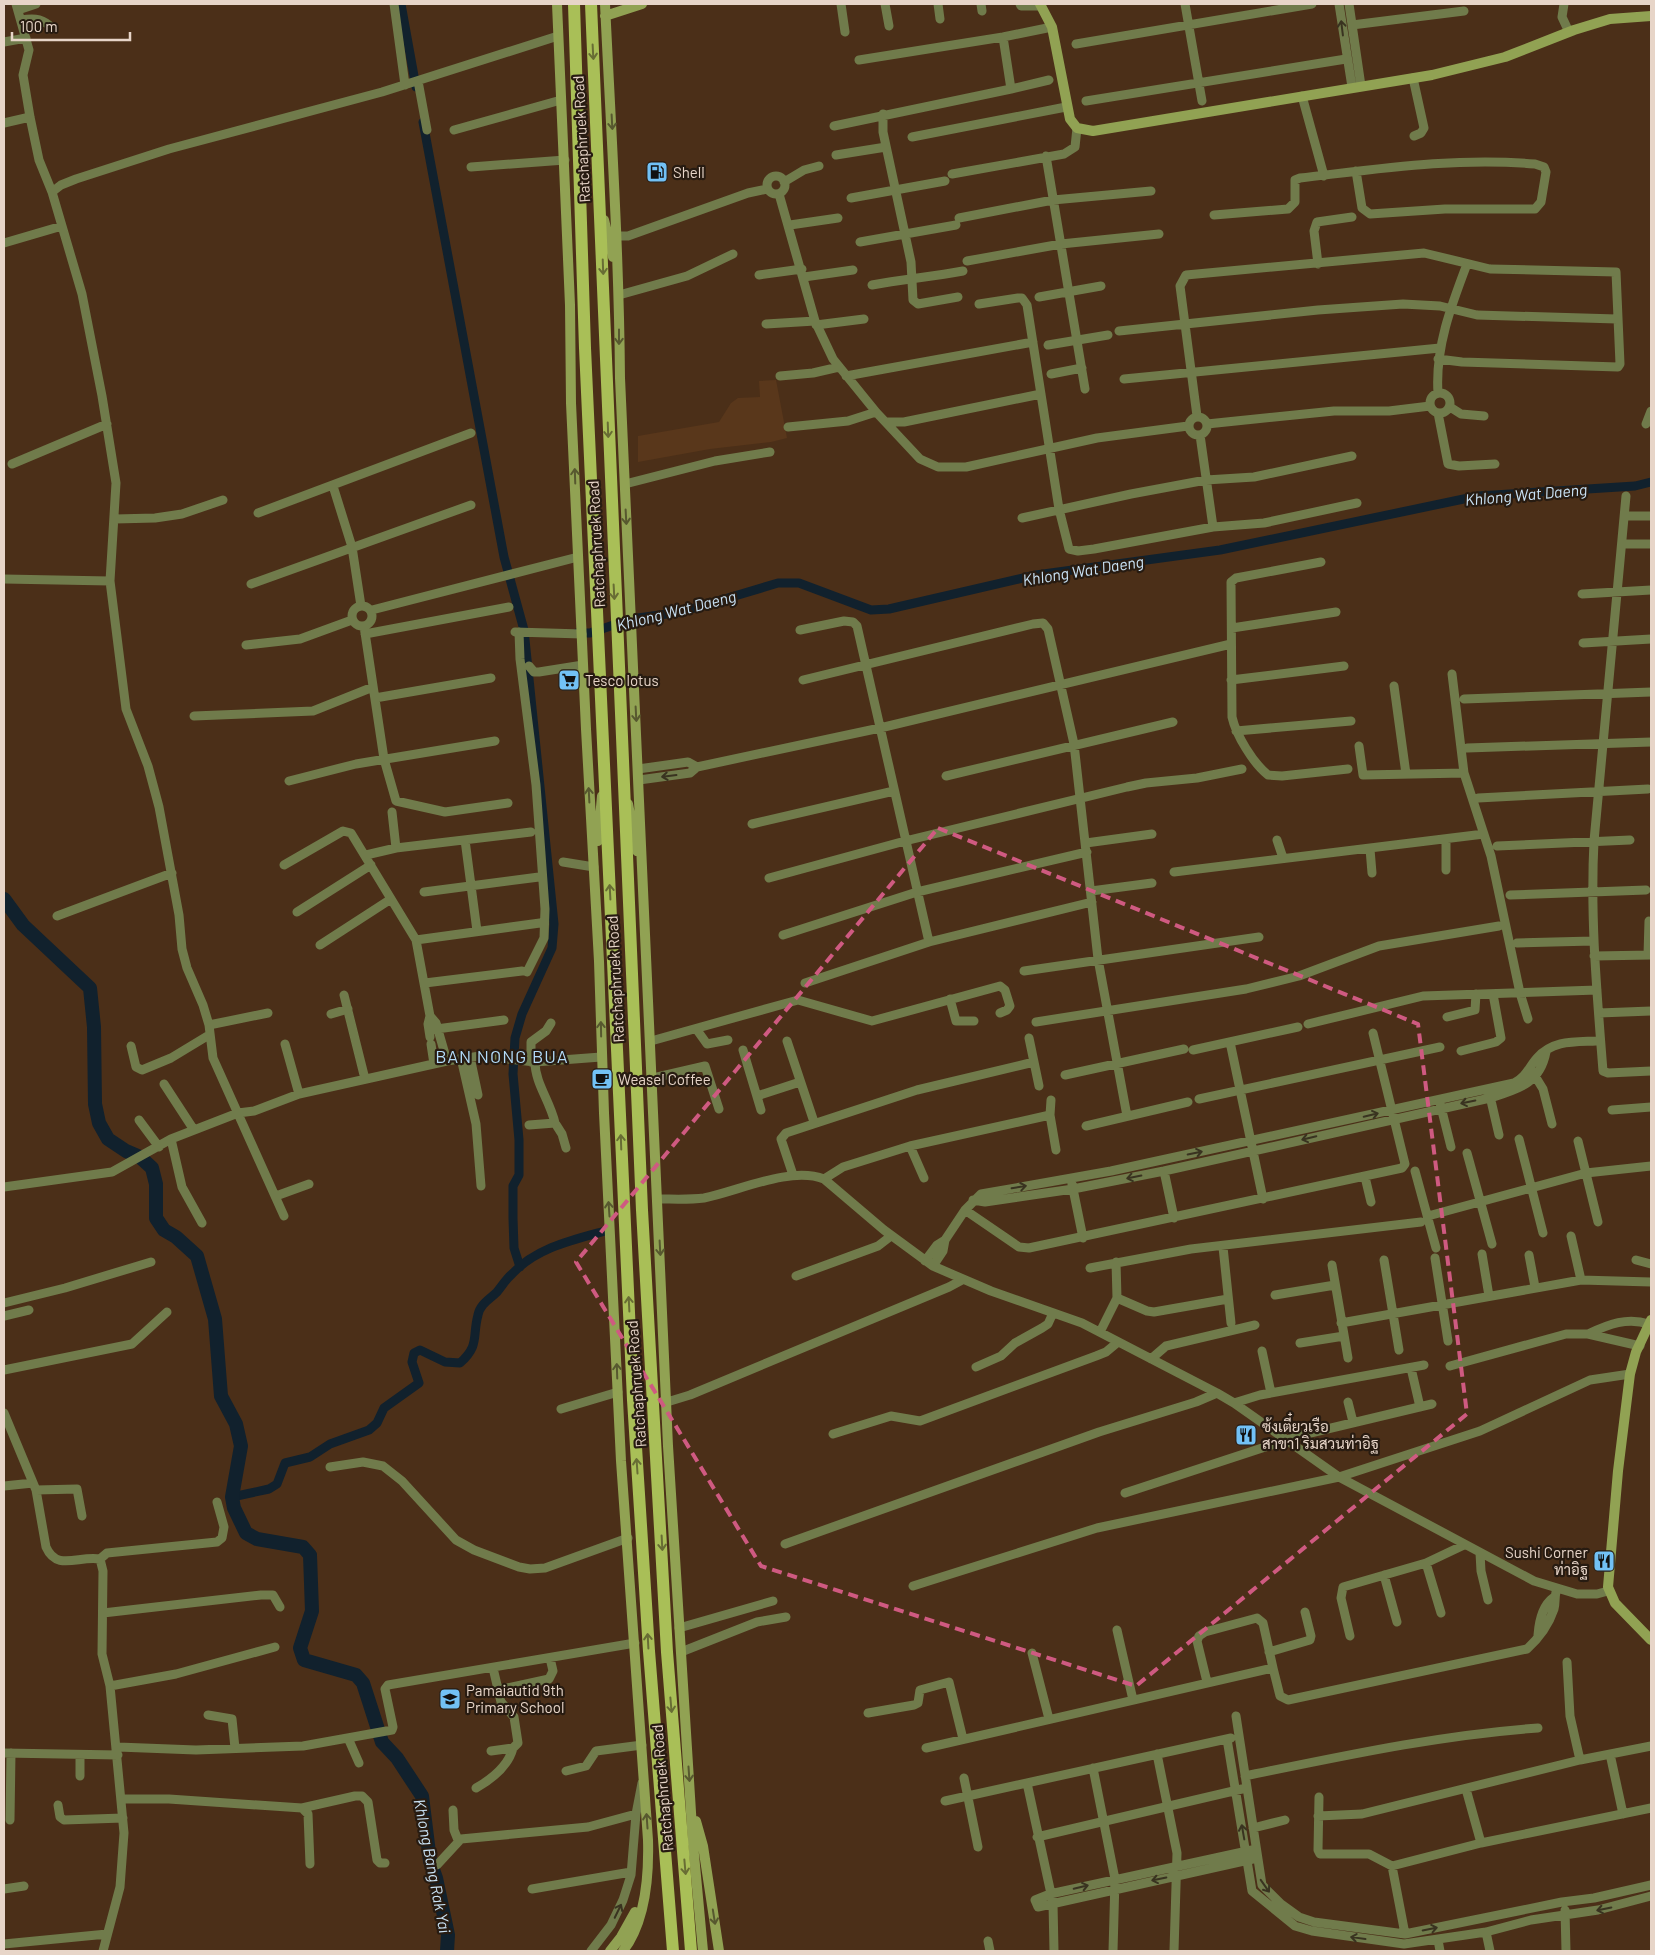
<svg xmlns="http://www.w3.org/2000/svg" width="1655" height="1955" viewBox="0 0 1655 1955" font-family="Barlow,Sarabun,sans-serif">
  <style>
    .built { fill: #59371b }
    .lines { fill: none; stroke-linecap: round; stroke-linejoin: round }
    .canal { stroke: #11212d; stroke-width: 9 }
    .river { stroke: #11212d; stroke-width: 14 }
    .street { stroke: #707b4b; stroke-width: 9 }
    .secondary { stroke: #91a253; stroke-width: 10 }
    .primary { stroke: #a9bf57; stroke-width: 12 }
    .oneway { stroke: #393320 }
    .oneway2 { stroke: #686d34 }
    .oneway3 { stroke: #57582f }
    .marked { fill: none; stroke: #cf5a81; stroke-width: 4; stroke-dasharray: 10 6; stroke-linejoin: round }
    .labels { text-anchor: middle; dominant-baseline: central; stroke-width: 4.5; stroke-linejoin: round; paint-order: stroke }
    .street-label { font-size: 15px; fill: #e7d5c8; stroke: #271b11 }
    .poi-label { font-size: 15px; fill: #e7d5c8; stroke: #271b11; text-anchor: start }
    .water-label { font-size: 16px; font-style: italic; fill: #cae3f6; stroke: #271b11 }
    .quarter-label { font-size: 18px; letter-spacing: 1px; fill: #b3dcfa; stroke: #271b11 }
  </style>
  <rect width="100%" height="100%" fill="#4b2f18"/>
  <path class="built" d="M776,380L787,438L771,442L710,449L638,462V436L719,422L731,403L738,398L760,397L759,381Z"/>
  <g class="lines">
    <path class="canal" d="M401,4L416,87
      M423,122L504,557L524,630L554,924L552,948L522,1014L515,1038L513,1074L519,1140V1175L513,1186V1218L514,1248L520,1267
      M577,633H590L631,619L681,612L778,583H799L871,610L889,609L1036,575L1220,550L1478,496L1635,486L1651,482
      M232,1497L269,1489L277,1484L285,1463L310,1457L330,1444L369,1430L377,1423L384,1408L419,1383L412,1362L414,1353L420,1350L445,1362L460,1363C480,1345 472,1337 478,1315C480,1304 490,1299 497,1292C502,1286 506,1279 512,1274C536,1248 572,1240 605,1231"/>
    <path class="river" d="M4,899L23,925L90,988L94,1027L95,1104L99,1123L108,1139L126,1151L140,1157L152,1168L156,1184V1218L164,1230L176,1237L197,1256L215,1319L221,1396L236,1424L241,1446L232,1497L234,1508L246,1533L257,1539L303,1547L310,1555L312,1611L300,1648L304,1660L356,1675L363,1683L382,1742L397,1758L422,1796L430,1861L436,1878L448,1935L447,1951"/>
    <path class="street" d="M16,4L29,50L23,75L30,117L39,160L52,192
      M394,4L405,85
      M841,4L845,32
      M885,4L889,26
      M938,4L940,19
      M981,4L982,11
      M1020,4L1021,6H1041
      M1185,4L1202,101
      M1339,4L1352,87
      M1349,4L1361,86
      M1564,4L1562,17L1569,32
      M18,10L36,4
      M21,20C32,18 40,18 49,25
      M1352,25L1464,11
      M4,42L26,38
      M1076,44L1312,4
      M859,60L1003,37L1052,27
      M1413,78L1424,128L1421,133L1414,136
      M418,81L427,130
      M1011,89L1049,80
      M1302,96L1324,176
      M1086,101L1346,59
      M883,114V132L911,262L913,300L918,304L958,297
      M4,123L30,117
      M834,126L1011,89L1003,37
      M454,130L561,100
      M912,137L1066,107
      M836,155L886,147
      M1046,156L1085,389
      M471,167L565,160
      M952,174L1064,154L1075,147L1077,128
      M767 185a9 9 0 1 1 18 0a9 9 0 1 1-18 0Z
      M784,182L804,170L819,166
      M779,194L815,321L833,359L876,412L920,459L938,467H966L1097,438L1188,426
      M851,198L945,181
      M1214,215L1288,209L1295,202V180L1300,178C1378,169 1455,157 1535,164L1544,167L1546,172L1541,202L1535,209H1445L1370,214L1362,208L1356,171
      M959,218L1053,200L1151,191
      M790,225L838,218
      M616,236H628L748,193L767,189
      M860,242L956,225
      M4,243L62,226
      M967,261L1061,244L1159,234
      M1318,264L1314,231L1317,222L1352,217
      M759,275L802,269
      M804,277L853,270
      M872,285C903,279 932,277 963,271
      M619,295L687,276L733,254
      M1039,297L1101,286
      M979,304L1018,298H1022L1027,305L1059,509L1069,549L1078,551L1094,549L1213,527L1264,523L1357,503
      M766,324L815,321
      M816,325L864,319
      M1119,331L1318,310L1403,304L1440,306L1477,315L1617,319
      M1048,345L1108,335
      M1051,374L1082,368
      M780,376L813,373L839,367
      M846,376L1033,342
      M1124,379L1440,348
      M1430 403a10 10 0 1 1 20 0a10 10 0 1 1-20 0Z
      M1438,393C1435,348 1451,306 1467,264
      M1450,407L1461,414L1484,416
      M1438,413L1448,464L1459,466L1495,464
      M1197,416L1180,286L1186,275L1424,253L1490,269L1616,272L1620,364L1618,367L1462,362L1438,359
      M1189 426a9 9 0 1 1 18 0a9 9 0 1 1-18 0Z
      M886,422H904L1041,394
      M1207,424L1334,411H1389L1430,406
      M1646,424L1651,411
      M788,427L848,421L876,412
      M1200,435L1213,527
      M12,464L107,424
      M625,484L715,461L770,452
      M333,486L352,547L361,606
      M1626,496L1594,841C1590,918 1597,994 1603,1071L1608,1073L1651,1071
      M258,513L471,433
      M1625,516H1651
      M1022,518L1131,494L1206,480L1254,477L1352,456
      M115,519L155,518L182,514L223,500
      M1623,544H1651
      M1321,562L1236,578L1231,582L1232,717C1236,735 1253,763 1268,775L1282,776L1348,769
      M4,579L110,581
      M251,584L471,505
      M1582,594L1651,590
      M352 616a10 10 0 1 1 20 0a10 10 0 1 1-20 0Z
      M372,610L578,557
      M364,626L384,759L396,801L445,812L508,803
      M1232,628L1336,612
      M800,630L844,621L853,622L857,626L929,942
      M515,632L582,634
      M519,632L520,659L536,785L545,909L544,938L527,972
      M365,634L509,607
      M1583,643L1651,639
      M246,645L300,639L352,620
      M529,666L534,672H539L583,665
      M1452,674L1464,773L1491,856L1520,993L1528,1019
      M803,680L1033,624L1043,623L1048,629L1074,744L1098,959L1127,1116
      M1231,680L1344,666
      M1394,686L1406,774
      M375,698L491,678
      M1464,699L1651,692
      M194,716L313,711L373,687
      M1236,731L1351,721
      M1359,746L1363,775L1464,773
      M1467,748L1651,742
      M638,769L688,762L697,767
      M946,776L1173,722
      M639,780L690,773L697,767L880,728L1231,644
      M289,781L356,764L495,741
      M1478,798L1648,789
      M392,812L396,848
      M752,824L894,791
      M465,840L477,931
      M1277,840L1283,858
      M1446,840V870
      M1086,843L1152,834
      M1497,846L1630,840
      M1370,849L1372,873
      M366,855L396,848L531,832
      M563,862L594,867
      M284,865L343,831L351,833L416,940L430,1016L428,1024L430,1037
      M1174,872L1484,834
      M769,878L905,841L1127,787L1146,783L1197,778L1242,769
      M1091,891L1152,883
      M424,892L539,877
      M1510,895L1646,890
      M297,912L371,865
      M57,916L172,873
      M783,935L917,892L1087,852
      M416,940L540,923
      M1517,943L1593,941
      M320,945L391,899
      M1648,955L1649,921
      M1594,956L1651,955
      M1024,971L1259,937
      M425,983L522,971
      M805,983L929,942L1092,902
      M344,995L365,1079
      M950,999L956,1021H974
      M1599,1013L1651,1011
      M331,1014L348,1009
      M430,1016L436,1023L447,1061
      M1447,1017L1475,1010L1476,994
      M1036,1022L1246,989L1299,976L1379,946L1499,926
      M1308,1024L1423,996L1597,990
      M209,1025L268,1013
      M429,1030L504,1020
      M697,1030L707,1044L728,1040
      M1029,1038L1039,1086
      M651,1041L798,1000L872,1021L1000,986L1005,990L1010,1006L1007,1010L1000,1013
      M787,1041L814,1122
      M1230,1042L1263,1199
      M285,1044L299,1094
      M431,1044L434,1064
      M131,1046L136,1067L142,1070L171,1058L209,1035
      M743,1050L761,1110
      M1193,1050L1298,1027
      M1461,1051L1496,1042L1501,1038L1493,994
      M470,1057L478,1095
      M461,1058L476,1124L481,1186
      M531,1062V1042L546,1031L551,1023
      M1532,1071L1543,1089L1552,1124
      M1065,1075L1184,1049
      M653,1078L705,1066L719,1109
      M164,1084L194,1130
      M1489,1092L1499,1135
      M757,1096L800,1082
      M1199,1099L1440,1047
      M1440,1103L1451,1147
      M1612,1110L1651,1107
      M1050,1115L1056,1150
      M139,1120L159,1147
      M555,1123L562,1134L566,1148
      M529,1125L555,1123C550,1101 535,1083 535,1062
      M1086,1126L1188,1102
      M171,1139L182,1187L202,1223
      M1519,1139L1543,1233
      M1578,1141L1598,1222
      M910,1146L924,1178
      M1467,1153L1492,1244
      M1164,1171L1174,1218
      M1415,1171L1436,1248
      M793,1175L781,1139L786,1133L917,1090L1034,1062
      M1365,1177L1371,1202
      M824,1179L843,1167L910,1146L1050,1115L1051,1100
      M1072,1184L1083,1238
      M4,1187L112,1172L171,1139L238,1113L254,1111L299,1094L447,1061L480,1056L535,1062L601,1057
      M276,1196L309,1184
      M658,1199C673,1199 689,1200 704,1198C739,1191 790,1166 824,1179L884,1230L933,1266L991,1291L1082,1323L1217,1393L1234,1403L1339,1477L1534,1581L1577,1594H1597L1608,1591
      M973,1200L985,1202L1073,1189L1164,1171L1490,1098C1518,1089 1540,1084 1546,1052
      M965,1210L1019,1247L1029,1248L1402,1168L1405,1164L1373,1033
      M284,1216L213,1058L209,1025L203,1005L187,968L182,949L179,915L159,807L148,766L126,709L110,581L116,483L102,396L82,294L52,192L61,185L76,179L169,149L382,92L558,36
      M1428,1216L1586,1173L1651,1166
      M1571,1236L1581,1280
      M1223,1247L1231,1323
      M1482,1254L1489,1296
      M1529,1255L1535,1287
      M1435,1258L1448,1341
      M1384,1260L1399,1350
      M1636,1260L1651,1264
      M925,1261L937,1245L945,1240L965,1210L981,1194L1111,1171L1514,1083C1526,1077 1529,1067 1537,1058C1553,1040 1574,1042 1596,1041
      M1332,1265L1348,1358
      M933,1266L943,1251L945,1240
      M1090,1268L1191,1249L1421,1222
      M796,1276L878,1246L891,1236
      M1275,1295L1335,1285
      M1117,1298L1147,1311L1154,1312L1228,1299
      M4,1303L65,1288L151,1262
      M4,1316L29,1310
      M1341,1323L1581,1280L1651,1282
      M1100,1332L1117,1298L1116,1262
      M1588,1334C1609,1324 1627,1317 1649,1324
      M1300,1343L1344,1336
      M1262,1351L1271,1393
      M1151,1359L1166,1346L1255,1325
      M1450,1366L1566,1334H1588L1640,1346
      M976,1367L1001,1356L1015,1343L1042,1328L1048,1324L1053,1313
      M1411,1368L1420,1407
      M4,1370L132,1344L167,1312
      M667,1402L690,1395L949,1287L962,1280
      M1348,1402L1353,1422
      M1234,1403L1260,1395L1424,1365
      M561,1409L618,1392
      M4,1413L36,1490L46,1547C57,1572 79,1555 100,1559L103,1571L102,1654L110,1686L124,1833L120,1887L103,1951
      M833,1434L891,1416L920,1421L1096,1356L1106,1352L1118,1342
      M330,1467L363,1462L383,1466L402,1481L456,1540L474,1550L519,1567L530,1569L545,1568L628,1538
      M4,1486L33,1483
      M36,1490L77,1489L82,1516
      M1125,1493L1302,1435L1432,1404
      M785,1544L1099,1432L1196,1402L1217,1393
      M1480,1553L1481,1571L1488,1600
      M100,1559L107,1553L217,1542L222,1538L224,1527L217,1502
      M1426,1563L1441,1613
      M1384,1575L1397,1622
      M913,1586L1097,1528L1339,1477L1480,1431L1590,1380L1630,1374
      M103,1613L261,1595H273L280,1607
      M679,1628L773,1601
      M1117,1630L1133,1700
      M1538,1635C1539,1622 1542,1606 1553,1598
      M1350,1636L1341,1598L1343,1587L1426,1563L1464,1545
      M681,1652L757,1622L786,1617
      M1269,1652L1310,1640L1311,1636L1305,1612
      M1032,1653L1049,1719
      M1567,1662L1570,1716L1580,1760
      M1207,1682L1197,1641L1199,1636L1205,1632L1257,1618L1263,1623L1273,1668
      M110,1686L176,1674L275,1647
      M498,1690L549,1679L553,1671L550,1658
      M868,1713L914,1705L918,1703L920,1690L949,1682L963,1739
      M208,1715L232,1719L235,1748
      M1236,1716L1262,1885L1281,1904L1299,1917L1314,1922L1405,1934L1562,1902L1594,1898L1651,1885
      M348,1738L359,1763
      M1227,1739L1252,1891L1295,1926L1312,1931L1404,1944L1486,1932L1531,1920L1598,1910L1651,1896
      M118,1747L196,1750L303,1746L392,1730L393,1727L385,1689L388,1685L635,1643
      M926,1748L1273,1668L1280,1696L1288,1700L1527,1649C1539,1638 1549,1624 1554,1609C1556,1602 1554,1596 1557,1589
      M491,1751L513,1748L518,1743L514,1717L501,1702L493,1668
      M4,1753L118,1755
      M1157,1754L1177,1853L1174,1951
      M1610,1754L1623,1814
      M80,1755V1776
      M1093,1768L1115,1879L1113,1951
      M566,1771L586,1766L596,1751L642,1745
      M1245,1776C1343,1756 1439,1735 1538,1728
      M964,1778L978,1847
      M1027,1783L1053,1903L1054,1951
      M476,1788C492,1779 508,1767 513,1748
      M1466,1789L1481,1843
      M1319,1797L1318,1850L1320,1854H1369L1392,1866L1481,1843L1651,1808
      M121,1799H169L302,1808L355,1796H362L368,1802L377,1860L380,1863H385
      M945,1801L1231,1738
      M58,1805L60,1817L64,1820L123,1818
      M302,1808L308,1814L310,1864
      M453,1810L454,1830L458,1840
      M1318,1816L1362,1814L1580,1760L1651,1746
      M10,1820L11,1753
      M1253,1828L1285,1820
      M1037,1837L1242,1789
      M1252,1850L1050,1894L1035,1900L1038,1907L1253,1859
      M437,1865L461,1839L588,1827L636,1814
      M1392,1866L1405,1934
      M4,1889L24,1886
      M532,1889L631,1872
      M1565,1910L1566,1951
      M1486,1932L1490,1951
      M1438,1940L1440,1951
      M988,1941L990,1951
      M4,1944L107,1934
      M591,1951L611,1925L623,1900L631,1875L636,1814L642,1783"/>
    <path class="secondary" d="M557,4L570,305L571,403L586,729L599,961L604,1113L621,1461L648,1840C649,1876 646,1921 623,1951
      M605,4C611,129 619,253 620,378L668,1446L693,1844L703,1951
      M1040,4L1052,27L1070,119L1077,128L1093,131L1432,75L1505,57L1574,30L1610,19L1651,16
      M605,16L642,4
      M604,220L613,257
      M628,804L637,851
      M598,841L602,796
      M1651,1320L1636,1352L1630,1374L1618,1471L1608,1587L1615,1603L1651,1640
      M696,1821L703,1846L719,1951
      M610,1951L621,1937L635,1912"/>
    <path class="primary" d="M574,4L585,348L633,1400L649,1651L673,1951
      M591,4L642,1210L667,1652L691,1951"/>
  </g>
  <defs><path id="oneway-shaft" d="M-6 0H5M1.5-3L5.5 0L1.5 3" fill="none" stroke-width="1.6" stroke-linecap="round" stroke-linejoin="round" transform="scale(1.25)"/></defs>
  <g class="oneway">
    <use href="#oneway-shaft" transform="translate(1342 28) rotate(-97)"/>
    <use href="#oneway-shaft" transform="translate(669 776) rotate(173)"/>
    <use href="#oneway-shaft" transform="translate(1468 1102) rotate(168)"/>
    <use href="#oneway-shaft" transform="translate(1371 1115) rotate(-13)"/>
    <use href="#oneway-shaft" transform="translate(1309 1138) rotate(167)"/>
    <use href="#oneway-shaft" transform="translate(1195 1153) rotate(-12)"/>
    <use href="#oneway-shaft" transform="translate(1134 1177) rotate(169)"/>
    <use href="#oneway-shaft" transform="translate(1019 1187) rotate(-9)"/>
    <use href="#oneway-shaft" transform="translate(1243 1832) rotate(-100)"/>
    <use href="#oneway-shaft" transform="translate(1159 1879) rotate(168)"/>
    <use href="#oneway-shaft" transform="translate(1265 1886) rotate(55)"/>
    <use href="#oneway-shaft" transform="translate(1081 1887) rotate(-13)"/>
    <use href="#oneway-shaft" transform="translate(1604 1909) rotate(168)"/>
    <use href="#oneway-shaft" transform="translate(618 1911) rotate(-64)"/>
    <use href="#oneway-shaft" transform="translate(1430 1929) rotate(-11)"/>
    <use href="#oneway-shaft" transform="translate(1358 1938) rotate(-172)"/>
  </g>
  <g class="oneway2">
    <use href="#oneway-shaft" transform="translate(593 52) rotate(87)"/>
    <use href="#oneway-shaft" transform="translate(603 267) rotate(88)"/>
    <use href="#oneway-shaft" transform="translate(608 430) rotate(88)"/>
    <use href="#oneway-shaft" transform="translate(614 592) rotate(87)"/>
    <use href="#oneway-shaft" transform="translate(610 892) rotate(-93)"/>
    <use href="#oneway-shaft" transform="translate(621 1142) rotate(-92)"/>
    <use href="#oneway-shaft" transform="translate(629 1304) rotate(-93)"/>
    <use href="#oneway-shaft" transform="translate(637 1466) rotate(-94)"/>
    <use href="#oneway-shaft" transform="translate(662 1543) rotate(87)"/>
    <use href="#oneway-shaft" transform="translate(648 1641) rotate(-93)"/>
    <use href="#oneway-shaft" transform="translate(671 1705) rotate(85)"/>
    <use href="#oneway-shaft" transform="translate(685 1867) rotate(85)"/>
  </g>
  <g class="oneway3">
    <use href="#oneway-shaft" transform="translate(612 122) rotate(87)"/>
    <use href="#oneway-shaft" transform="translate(619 337) rotate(90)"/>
    <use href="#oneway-shaft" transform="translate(575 476) rotate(-92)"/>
    <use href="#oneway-shaft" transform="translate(626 517) rotate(87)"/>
    <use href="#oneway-shaft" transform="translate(636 714) rotate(87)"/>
    <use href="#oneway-shaft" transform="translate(589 795) rotate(-93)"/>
    <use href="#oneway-shaft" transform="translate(601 1029) rotate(-91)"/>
    <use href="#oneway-shaft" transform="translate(609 1209) rotate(-94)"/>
    <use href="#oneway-shaft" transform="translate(660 1248) rotate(87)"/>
    <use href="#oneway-shaft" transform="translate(617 1371) rotate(-92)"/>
    <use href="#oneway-shaft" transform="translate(689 1774) rotate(86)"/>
    <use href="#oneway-shaft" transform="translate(647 1821) rotate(-94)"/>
    <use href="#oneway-shaft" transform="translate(714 1917) rotate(81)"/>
  </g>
  <path class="marked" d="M938,828L1418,1024L1467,1414L1136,1686L761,1566L576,1262Z"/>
  <defs>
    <g id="fuel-square" transform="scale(1.125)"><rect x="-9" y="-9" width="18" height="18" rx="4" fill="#72c1f5" stroke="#271b11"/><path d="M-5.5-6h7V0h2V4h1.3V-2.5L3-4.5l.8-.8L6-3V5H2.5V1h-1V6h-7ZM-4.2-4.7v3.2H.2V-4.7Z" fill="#111"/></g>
    <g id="supermarket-square" transform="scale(1.125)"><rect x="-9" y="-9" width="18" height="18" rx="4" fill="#72c1f5" stroke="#271b11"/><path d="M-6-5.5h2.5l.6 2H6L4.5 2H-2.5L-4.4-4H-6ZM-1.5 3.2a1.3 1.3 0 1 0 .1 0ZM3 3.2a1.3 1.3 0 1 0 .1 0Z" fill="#111"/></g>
    <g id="cafe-square" transform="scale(1.125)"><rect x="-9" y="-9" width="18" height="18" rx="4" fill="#72c1f5" stroke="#271b11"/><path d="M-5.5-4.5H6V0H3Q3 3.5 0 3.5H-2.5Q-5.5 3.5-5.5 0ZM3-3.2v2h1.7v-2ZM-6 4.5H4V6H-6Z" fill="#111"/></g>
    <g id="restaurant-square" transform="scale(1.125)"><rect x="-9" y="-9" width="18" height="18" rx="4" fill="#72c1f5" stroke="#271b11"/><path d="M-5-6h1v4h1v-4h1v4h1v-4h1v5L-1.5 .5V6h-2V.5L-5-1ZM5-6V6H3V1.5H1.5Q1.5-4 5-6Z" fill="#111"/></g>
    <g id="school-square" transform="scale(1.125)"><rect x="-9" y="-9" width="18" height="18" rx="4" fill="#72c1f5" stroke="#271b11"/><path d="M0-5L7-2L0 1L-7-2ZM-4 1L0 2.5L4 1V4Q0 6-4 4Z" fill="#111"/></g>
  </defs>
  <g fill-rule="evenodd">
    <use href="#fuel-square" x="657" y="172"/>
    <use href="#supermarket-square" x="569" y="680"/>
    <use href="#cafe-square" x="602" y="1079"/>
    <use href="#restaurant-square" x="1246" y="1435"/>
    <use href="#restaurant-square" x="1604" y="1561"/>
    <use href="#school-square" x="450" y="1699"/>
  </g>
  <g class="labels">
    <g class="street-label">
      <text transform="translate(581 139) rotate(-93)">Ratchaphruek Road</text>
      <text transform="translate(596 544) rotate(-93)">Ratchaphruek Road</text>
      <text transform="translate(615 979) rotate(-93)">Ratchaphruek Road</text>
      <text transform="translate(636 1384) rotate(-94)">Ratchaphruek Road</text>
      <text transform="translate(662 1788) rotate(-95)">Ratchaphruek Road</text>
    </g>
    <g class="poi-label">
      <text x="673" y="172">Shell</text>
      <text x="585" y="680">Tesco lotus</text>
      <text x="618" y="1079">Weasel Coffee</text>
      <text x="1262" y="1426">ซ้งเตี๋ยวเรือ<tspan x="1262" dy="17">สาขา1 ริมสวนท่าอิฐ</tspan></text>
      <text x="1588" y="1552" text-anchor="end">Sushi Corner<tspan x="1588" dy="17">ท่าอิฐ</tspan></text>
      <text x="466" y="1690">Pamaiautid 9th<tspan x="466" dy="17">Primary School</tspan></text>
    </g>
    <g class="water-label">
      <text transform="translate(1526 494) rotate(-5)">Khlong Wat Daeng</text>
      <text transform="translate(1083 570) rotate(-9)">Khlong Wat Daeng</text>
      <text transform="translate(676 610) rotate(-14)">Khlong Wat Daeng</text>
      <text transform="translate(433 1866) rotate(79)">Khlong Bang Rak Yai</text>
    </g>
    <g class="quarter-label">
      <text x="502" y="1056">BAN NONG BUA</text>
    </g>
  </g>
  <rect width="1655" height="1955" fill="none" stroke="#e7d5c8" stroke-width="10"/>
  <path d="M12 32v8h118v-8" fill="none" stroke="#e7d5c8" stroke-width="2.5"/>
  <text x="20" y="32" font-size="15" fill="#e7d5c8" stroke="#271b11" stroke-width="4" paint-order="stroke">100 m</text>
</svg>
